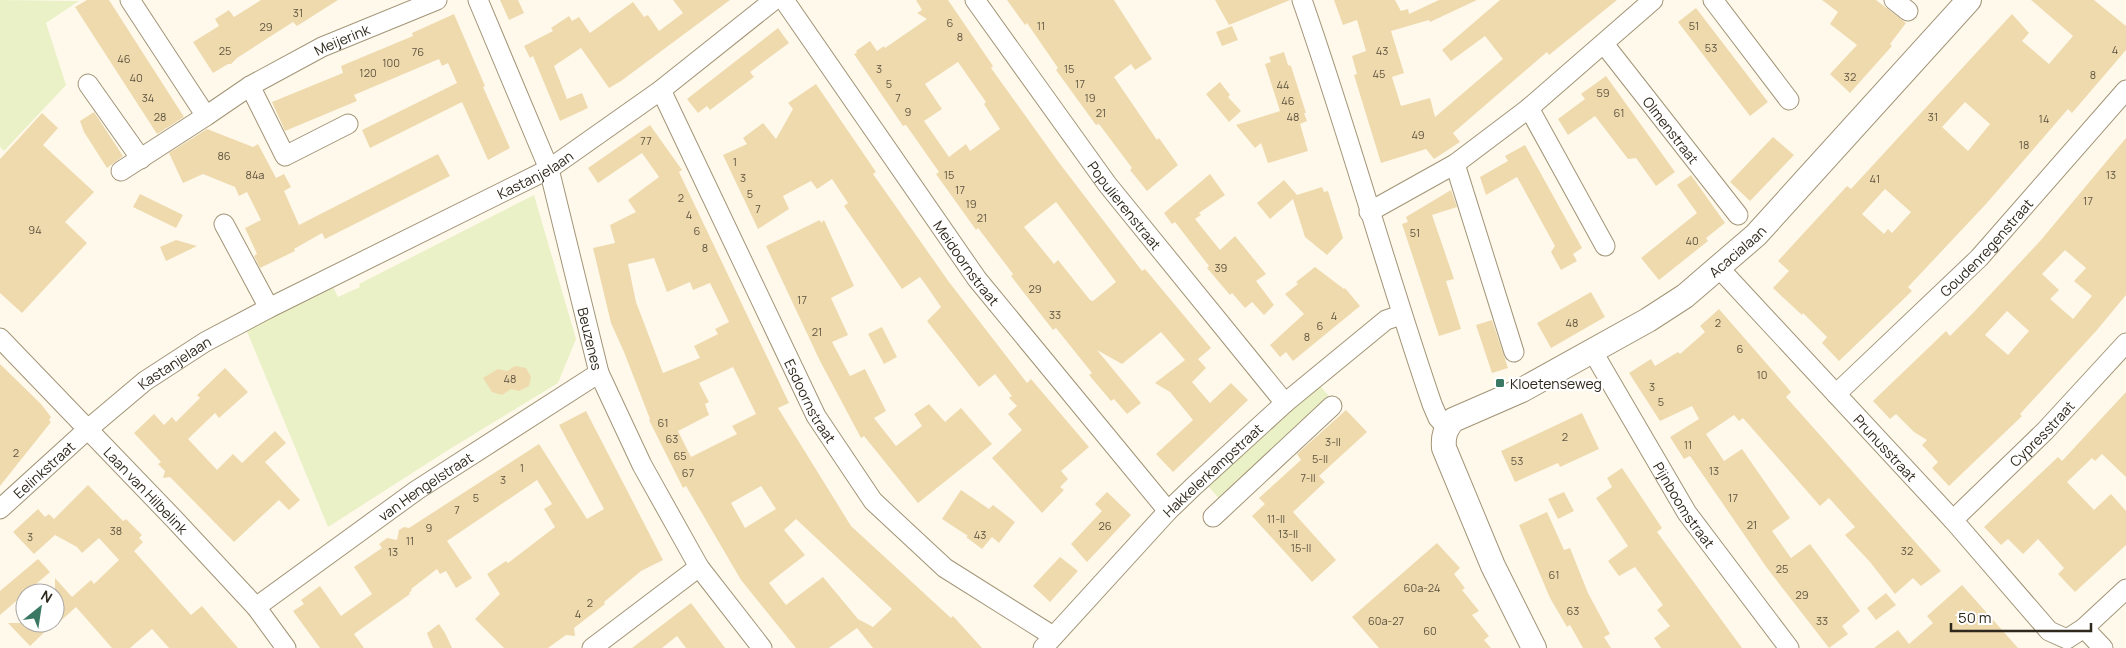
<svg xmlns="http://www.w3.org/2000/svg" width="2126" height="648" viewBox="0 0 2126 648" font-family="Manrope,sans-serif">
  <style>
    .green { fill: #eaf1c6 }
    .building { fill: #efdaad; fill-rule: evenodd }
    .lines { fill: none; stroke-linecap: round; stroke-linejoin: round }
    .minor-casing { stroke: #a29476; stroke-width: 21 }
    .tertiary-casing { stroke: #a29476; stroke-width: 26 }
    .minor { stroke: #fff; stroke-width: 19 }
    .tertiary { stroke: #fff; stroke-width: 24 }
    .poi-dot { fill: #3b7864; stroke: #fff; stroke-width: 2 }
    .labels { text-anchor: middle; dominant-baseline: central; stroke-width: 4.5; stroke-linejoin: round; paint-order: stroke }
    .number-label { font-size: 11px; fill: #5f5541 }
    .street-label { font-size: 14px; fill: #2f291d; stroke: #fff }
    .poi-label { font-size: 14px; fill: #2f291d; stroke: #fff; text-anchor: start }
  </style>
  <rect width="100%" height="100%" fill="#fff9ec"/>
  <path class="green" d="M0,0L79,1L46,23L66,85L4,151L0,147Z
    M534,195L576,339L558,383L445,452L328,527L246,329L333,287L338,297L360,287L359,284Z
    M1320,386L1329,396L1289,432L1294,438L1222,502L1208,486Z"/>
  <path class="building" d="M87,0H109L184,117L157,134L75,7Z
    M261,0H338L297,26L293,22L237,58L231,64H228L213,73L193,42L219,26L215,19L229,10L234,17Z
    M500,0H518L524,13L509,20Z
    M673,0H730L621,81L609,88L581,48L554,66L567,99L582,93L588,108L560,121L533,56L530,58L524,46L553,31L551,28L569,16L572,21L579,17L590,33L633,2L644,17L648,15L659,31L683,13Z
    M916,0H948L993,66L991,68L1060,164L1142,271L1145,269L1211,348L1198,359L1206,368L1192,382L1210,403L1231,383L1248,400L1173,472L1156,454L1193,420L1170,392L1155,383L1185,360L1161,332L1122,364L1097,350L1141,403L1127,414L1114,399L1111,401L1089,375L1092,373L1056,328L1053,330L1021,289L1011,276L1013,274L978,228L976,230L936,174L939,172L906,125L903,126L854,54L857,53L856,51L870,41L877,51L884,46L885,48L927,19L917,13L922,10ZM958,62L986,102L984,104L1000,129L970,151L966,144L949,157L924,121L942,109L925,84ZM1056,202L1116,282L1093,301L1090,300L1058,260L1054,264L1024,227Z
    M1007,0H1114L1152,59L1135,70L1131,64L1114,77L1157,140L1159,138L1178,165L1147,191L1130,170L1132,168L1099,124L1096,125L1056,70L1058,68L1027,23L1025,25Z
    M1215,0H1290L1229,25Z
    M1334,0H1395L1401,11L1408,9L1409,14L1439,0H1477L1430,22L1429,20L1391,31L1404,73L1392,77L1401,106L1430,98L1435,117L1503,59L1485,36L1451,61L1442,50L1500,0H1617L1549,55L1547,52L1453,133L1460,142L1434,159L1426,149L1381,163L1354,75L1357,74L1352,56L1366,51L1357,20L1343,25Z
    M1822,0H1876L1906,23L1890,44L1892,46L1850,93L1830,74L1857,45L1830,24L1838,12Z
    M2031,0H2094L2126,26V50L2072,113L2068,109L1986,204L1908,287L1912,291L1839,361L1822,343L1827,337L1803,313L1802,315L1773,288L1789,271L1778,261L1847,186L1851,189L2012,14L2029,33L2022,41L2049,64L2073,36ZM1965,102L1990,124L1968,151L1942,127ZM1885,189L1911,212L1892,233L1888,229L1884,234L1862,214Z
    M1696,8L1768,102L1750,116L1678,22Z
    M454,14L485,86L483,87L510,148L488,160L462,102L370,148L362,130L457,83L448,63L442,66L439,59L354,95L357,101L285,131L272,102L343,73L341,66L413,36L412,33Z
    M1232,26L1238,40L1222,46L1216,32Z
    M778,28L789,43L750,72L754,77L710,110L707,106L698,113L687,99Z
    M1284,52L1288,65L1291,66L1306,113H1304L1307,121L1300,124L1308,151L1268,163L1261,143L1255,148L1236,125L1280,111L1265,64L1271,62L1269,57Z
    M1606,76L1675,172L1656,186L1636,158L1628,159L1595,116L1568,135L1558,119L1585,99L1581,94Z
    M1220,82L1230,95L1228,97L1241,111L1229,122L1206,94Z
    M816,84L876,172L873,174L949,282L1027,383L1031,379L1089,447L1061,471L1068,479L1060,487L1064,490L1042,513L992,458L1022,430L1008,414L1017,406L1009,398L1012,396L995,374L979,387L927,321L941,307L928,288L920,277L902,289L844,206L848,203L832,179L817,189L811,181L783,196L789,209L758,229L723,155L747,144L743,138L763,123L776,139L793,109L788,103Z
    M94,112L123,156L107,168L84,132L80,121Z
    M42,113L58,128L43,145L94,192L65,222L87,243L22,313L0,293V159Z
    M650,125L682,170L679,172L789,403L778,408L851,526L951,618L953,616L982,648H873L857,628L829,648H796L741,580L686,486L683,488L649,420L650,419L624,352L611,323L593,248L615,243L610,225L636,212L628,200L659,177L642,153L598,183L588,168ZM654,258L667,292L690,282L693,290L710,283L729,322L715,329L718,334L694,346L700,358L663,373L636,302L628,264ZM733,367L756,414L732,426L737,434L691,457L678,431L709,415L705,404L709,402L699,383ZM761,486L776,509L745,528L731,503ZM796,519L892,609L873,627L858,619L823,577L786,605L769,583L805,555L784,530Z
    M207,129L253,147L258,144L276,178L284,174L291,187L284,191L299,225L438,154L450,176L325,239L322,233L294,249L295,251L260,268L254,256L257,254L245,228L261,220L247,192L239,196L235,187L203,174L183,183L169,153Z
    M1773,137L1794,155L1750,201L1730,182Z
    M2126,138V295L2097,330L2020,414L2022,416L1949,486L1932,468L1938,462L1922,445L1927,440L1914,432L1896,414L1890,419L1873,401L1946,331L1950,336L1973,313L2041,240ZM2065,250L2086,268L2074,281L2092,296L2073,319L2050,299L2059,290L2042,274ZM2007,311L2029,331L2008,355L1985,335Z
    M1525,145L1582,248L1573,254L1577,261L1561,270L1551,252L1555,246L1517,177L1486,195L1480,177L1508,161L1505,156Z
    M1210,174L1225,195L1199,213L1201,215L1195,219L1220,250L1235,236L1266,274L1256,281L1274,305L1264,315L1252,302L1245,308L1232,293L1230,295L1207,268L1209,266L1175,222L1172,224L1164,213Z
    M1691,175L1725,223L1706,238L1708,241L1659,280L1641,258L1697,213L1677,185Z
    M1284,180L1297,195L1322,187L1324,192L1328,191L1343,238L1327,255L1305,237L1293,199L1270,219L1257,203Z
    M1451,190L1457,207L1432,215L1454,279L1446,281L1461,329L1439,336L1402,224L1408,222L1406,217Z
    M140,194L183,215L176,228L133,207Z
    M820,220L821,223L824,220L854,286L831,298L848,335L832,342L850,376L865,369L886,411L874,418L896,446L922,426L914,414L929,404L945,422L961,408L992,444L918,503L864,436L861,438L820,361L766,246Z
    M176,240L197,246L166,261L160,247Z
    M1315,267L1344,289L1345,288L1360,306L1293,361L1286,352L1280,357L1270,345L1304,314L1285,294L1298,284L1296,282Z
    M1591,292L1605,317L1551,348L1537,323Z
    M1719,309L1786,386L1791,392L1786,397L1941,571L1921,586L1913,578L1895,594L1870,562L1845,535L1855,527L1829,498L1820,506L1743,418L1739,421L1734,415L1706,434L1724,461L1742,449L1790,518L1772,531L1791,558L1810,544L1860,611L1842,626L1848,634L1829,648L1767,568L1690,456L1684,459L1670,437L1699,419L1692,406L1660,421L1629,373L1651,359L1655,366L1678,352L1680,354L1705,332L1700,326Z
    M1492,320L1508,368L1492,373L1476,325Z
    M882,327L897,357L884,364L868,334Z
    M0,364L41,404L51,417L49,420L51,422L0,486Z
    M515,366L526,368L531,377L529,386L519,391L511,389L502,395L492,392L483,378L498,369L507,371Z
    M225,368L248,392L219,418L215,413L188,439L217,470L233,454L242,463L275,431L286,443L265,462L300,500L289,510L279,500L234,542L170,477L163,478L165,471L158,464L161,462L134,433L154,414L164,425L172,417L176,422L200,398L197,395Z
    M2126,392V477L2102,454L2095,461L2092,458L2067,482L2094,510L2111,494L2126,511V545L2075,592L2058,574L2064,568L2038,539L2023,554L2008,539L2001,545L1984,527L2058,457L2062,461Z
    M1346,410L1367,432L1319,476L1325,482L1293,512L1336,560L1312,582L1252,516L1265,504L1259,498L1301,460L1297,454Z
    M586,411L663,560L641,571L604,602L605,604L574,628L575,636L566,635L548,648H504L475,619L500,594L487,574L506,561L508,563L555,527L544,509L552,504L537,480L447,541L472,578L456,588L446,571L440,574L437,569L411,589L412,590L409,593L410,594L354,634L364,648H320L293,611L304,604L301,600L320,586L341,616L372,594L354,567L382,548L379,544L387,538L397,540L399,530L404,527L409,528L539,444L587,519L604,509L559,425Z
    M1582,413L1599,449L1560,467L1558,463L1515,482L1501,451Z
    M1622,468L1662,528L1657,532L1742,648H1661L1654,638L1670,626L1657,610L1663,605L1635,567L1619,576L1608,561L1628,546L1596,498L1612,487L1607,478Z
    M88,485L123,521L126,519L142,535L139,538L143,542L134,551L191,615L202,606L238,648H169L152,629L130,648H112L76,607L55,626V578L72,597L91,580L94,584L119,560L99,538L82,553L77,547L55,535L34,554L13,532L38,509L45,517L49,514L54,519Z
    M961,490L989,509L993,505L1015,522L999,543L992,537L982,549L966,537L968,536L942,519Z
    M1107,492L1131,515L1087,562L1071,544L1102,511L1095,504Z
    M1564,492L1574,511L1558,519L1548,499Z
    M1547,512L1564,550L1570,548L1588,593L1610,634L1604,637L1611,648H1583L1570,625L1567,627L1550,598L1519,525Z
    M1437,543L1460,568L1454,574L1465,588L1462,590L1479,611L1472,615L1489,636L1484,640L1491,648H1379L1352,617Z
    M1060,557L1078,571L1050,602L1033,586Z
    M38,559L50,572L0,615V591Z
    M1962,585L2018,648H1874L1898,630L1909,644L1933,623L1927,616Z
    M1886,593L1896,605L1876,620L1867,608Z
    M691,603L725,648H686L677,636L662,648H632Z
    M8,623H54L30,646Z
    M439,624L445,633L452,648H433L427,633Z"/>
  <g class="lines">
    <g class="minor-casing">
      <g id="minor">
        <path id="s1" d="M130,0L206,116L250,86L322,47L437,0"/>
        <path id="s2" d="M478,0L549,169L599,373L642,465L699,567L762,648"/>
        <path id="s3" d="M784,0L977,279L1168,511"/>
        <path id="s4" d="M975,0L1107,184L1285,403"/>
        <path d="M1302,0C1349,134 1386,270 1432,404L1438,418L1447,428"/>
        <path d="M1713,0L1789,100"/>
        <path d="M1894,0L1908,11"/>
        <path id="s5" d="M1604,44L1738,215"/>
        <path d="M88,84L141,159"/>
        <path d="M250,86L285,156L348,124"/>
        <path id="s6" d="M661,90L816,416L873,501L945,568L1053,636"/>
        <path d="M1529,108L1605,246"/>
        <path d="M1455,164L1514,352"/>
        <path d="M121,171L206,116"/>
        <path d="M1369,212L1455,164L1529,108L1653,0"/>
        <path d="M224,224L269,308"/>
        <path id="s7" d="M1719,268L1953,520L2049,631L2067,639L2084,628L2126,589"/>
        <path id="s8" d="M0,338L175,520L256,607L286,648"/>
        <path id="s9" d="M1593,352L1687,513L1789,648"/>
        <path id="s10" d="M1836,394L1979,258L2126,90"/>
        <path id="s11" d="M0,509L88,429L145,381L205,342L269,308L549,169L661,90L774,0"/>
        <path d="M1213,517L1332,406"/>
        <path id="s12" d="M1953,520L2045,431L2126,343"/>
        <path id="s13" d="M256,607L417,490L599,373"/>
        <path d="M2084,628L2103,648"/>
        <path d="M592,648L699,567"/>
        <path id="s14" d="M1043,648L1168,511L1194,486L1285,403L1386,320L1401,315"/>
      </g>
    </g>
    <g class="tertiary-casing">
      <g id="tertiary">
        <path id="s15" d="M1534,648L1493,566L1444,448C1443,436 1445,430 1453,420L1522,390L1648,320L1685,296L1756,235L1969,0"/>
      </g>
    </g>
    <use href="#minor" class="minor"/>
    <use href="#tertiary" class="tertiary"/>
  </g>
  <rect class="poi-dot" x="1495" y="378" width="10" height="10" rx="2.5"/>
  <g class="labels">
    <g class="number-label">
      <text x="298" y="12">31</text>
      <text x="950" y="22">6</text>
      <text x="1041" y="25">11</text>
      <text x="1694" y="25">51</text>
      <text x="266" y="26">29</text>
      <text x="960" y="36">8</text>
      <text x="1711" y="47">53</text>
      <text x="2115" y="49">4</text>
      <text x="225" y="50">25</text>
      <text x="1382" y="50">43</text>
      <text x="418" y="51">76</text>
      <text x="124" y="58">46</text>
      <text x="391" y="62">100</text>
      <text x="879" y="68">3</text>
      <text x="1069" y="68">15</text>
      <text x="368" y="72">120</text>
      <text x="1379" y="73">45</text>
      <text x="2093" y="74">8</text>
      <text x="1850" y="76">32</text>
      <text x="136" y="77">40</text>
      <text x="889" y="83">5</text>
      <text x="1080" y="83">17</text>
      <text x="1283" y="84">44</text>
      <text x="1603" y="92">59</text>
      <text x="148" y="97">34</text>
      <text x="898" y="97">7</text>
      <text x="1090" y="97">19</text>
      <text x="1288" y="100">46</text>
      <text x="908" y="111">9</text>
      <text x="1101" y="112">21</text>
      <text x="1619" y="112">61</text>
      <text x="160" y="116">28</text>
      <text x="1293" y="116">48</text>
      <text x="1933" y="116">31</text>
      <text x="2044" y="118">14</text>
      <text x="1418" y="134">49</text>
      <text x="646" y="140">77</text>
      <text x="2024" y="144">18</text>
      <text x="224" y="155">86</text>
      <text x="735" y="161">1</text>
      <text x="255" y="174">84a</text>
      <text x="949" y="174">15</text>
      <text x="2111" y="174">13</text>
      <text x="743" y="177">3</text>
      <text x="1875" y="178">41</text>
      <text x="960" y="189">17</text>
      <text x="750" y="193">5</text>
      <text x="681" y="197">2</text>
      <text x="2088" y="200">17</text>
      <text x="971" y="203">19</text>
      <text x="758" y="208">7</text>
      <text x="689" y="214">4</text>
      <text x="982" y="217">21</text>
      <text x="35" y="229">94</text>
      <text x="697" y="230">6</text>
      <text x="1415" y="232">51</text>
      <text x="1692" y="240">40</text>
      <text x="705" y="247">8</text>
      <text x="1221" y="267">39</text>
      <text x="1035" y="288">29</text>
      <text x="802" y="299">17</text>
      <text x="1055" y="314">33</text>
      <text x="1334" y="315">4</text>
      <text x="1572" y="322">48</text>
      <text x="1718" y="322">2</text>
      <text x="1320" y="325">6</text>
      <text x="817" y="331">21</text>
      <text x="1307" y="336">8</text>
      <text x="1740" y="348">6</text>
      <text x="1762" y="374">10</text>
      <text x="510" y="378">48</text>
      <text x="1652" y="386">3</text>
      <text x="1661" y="401">5</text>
      <text x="663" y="422">61</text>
      <text x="1565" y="436">2</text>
      <text x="672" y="438">63</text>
      <text x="1333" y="441">3-II</text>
      <text x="1688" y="444">11</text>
      <text x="16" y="452">2</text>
      <text x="680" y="455">65</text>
      <text x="1320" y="458">5-II</text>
      <text x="1517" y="460">53</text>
      <text x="522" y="467">1</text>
      <text x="1714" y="470">13</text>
      <text x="688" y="472">67</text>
      <text x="1308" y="477">7-II</text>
      <text x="503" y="479">3</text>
      <text x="476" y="497">5</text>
      <text x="1733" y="497">17</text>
      <text x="457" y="509">7</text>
      <text x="1276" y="518">11-II</text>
      <text x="1752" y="524">21</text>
      <text x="1105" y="525">26</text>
      <text x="429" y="527">9</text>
      <text x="116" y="530">38</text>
      <text x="1288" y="533">13-II</text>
      <text x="980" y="534">43</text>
      <text x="30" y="536">3</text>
      <text x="410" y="540">11</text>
      <text x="1301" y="547">15-II</text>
      <text x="1907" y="550">32</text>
      <text x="393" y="551">13</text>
      <text x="1782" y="568">25</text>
      <text x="1554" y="574">61</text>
      <text x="1422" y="587">60a-24</text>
      <text x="1802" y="594">29</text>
      <text x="590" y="602">2</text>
      <text x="1573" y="610">63</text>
      <text x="578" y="613">4</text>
      <text x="1386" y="620">60a-27</text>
      <text x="1822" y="620">33</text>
      <text x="1430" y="630">60</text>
    </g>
    <g class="street-label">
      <text stroke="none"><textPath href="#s1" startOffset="295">Meijerink</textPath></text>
      <text stroke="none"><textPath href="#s5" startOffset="109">Olmenstraat</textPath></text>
      <text stroke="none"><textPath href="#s11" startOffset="635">Kastanjelaan</textPath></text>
      <text stroke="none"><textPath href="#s4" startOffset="254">Populierenstraat</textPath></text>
      <text stroke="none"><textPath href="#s10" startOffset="210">Goudenregenstraat</textPath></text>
      <text stroke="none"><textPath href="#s15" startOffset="582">Acacialaan</textPath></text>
      <text stroke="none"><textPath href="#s3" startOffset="320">Meidoornstraat</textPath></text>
      <text stroke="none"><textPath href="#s2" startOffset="358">Beuzenes</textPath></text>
      <text stroke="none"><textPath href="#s11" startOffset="228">Kastanjelaan</textPath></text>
      <text stroke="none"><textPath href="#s6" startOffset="345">Esdoornstraat</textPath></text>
      <text stroke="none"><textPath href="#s12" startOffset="124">Cypresstraat</textPath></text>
      <text stroke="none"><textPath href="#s7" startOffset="245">Prunusstraat</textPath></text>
      <text stroke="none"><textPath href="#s11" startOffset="59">Eelinkstraat</textPath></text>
      <text stroke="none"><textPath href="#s14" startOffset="246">Hakkelerkampstraat</textPath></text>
      <text stroke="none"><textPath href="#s13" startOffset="208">van Hengelstraat</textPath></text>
      <text stroke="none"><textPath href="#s8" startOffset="211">Laan van Hilbelink</textPath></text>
      <text stroke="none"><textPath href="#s9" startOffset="178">Pijnboomstraat</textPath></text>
    </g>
    <g class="poi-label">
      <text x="1510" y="383">Kloetenseweg</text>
    </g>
  </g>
  <g transform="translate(40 608) rotate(30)"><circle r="24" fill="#ffffff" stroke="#aca9a5"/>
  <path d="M0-4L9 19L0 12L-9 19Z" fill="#3b7864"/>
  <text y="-8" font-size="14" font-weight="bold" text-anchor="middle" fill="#2f291d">N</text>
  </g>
  <path d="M1951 623v8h140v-8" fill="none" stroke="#2f291d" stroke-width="2.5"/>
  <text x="1958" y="623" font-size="15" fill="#2f291d" stroke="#ffffff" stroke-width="4" paint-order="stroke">50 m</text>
</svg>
